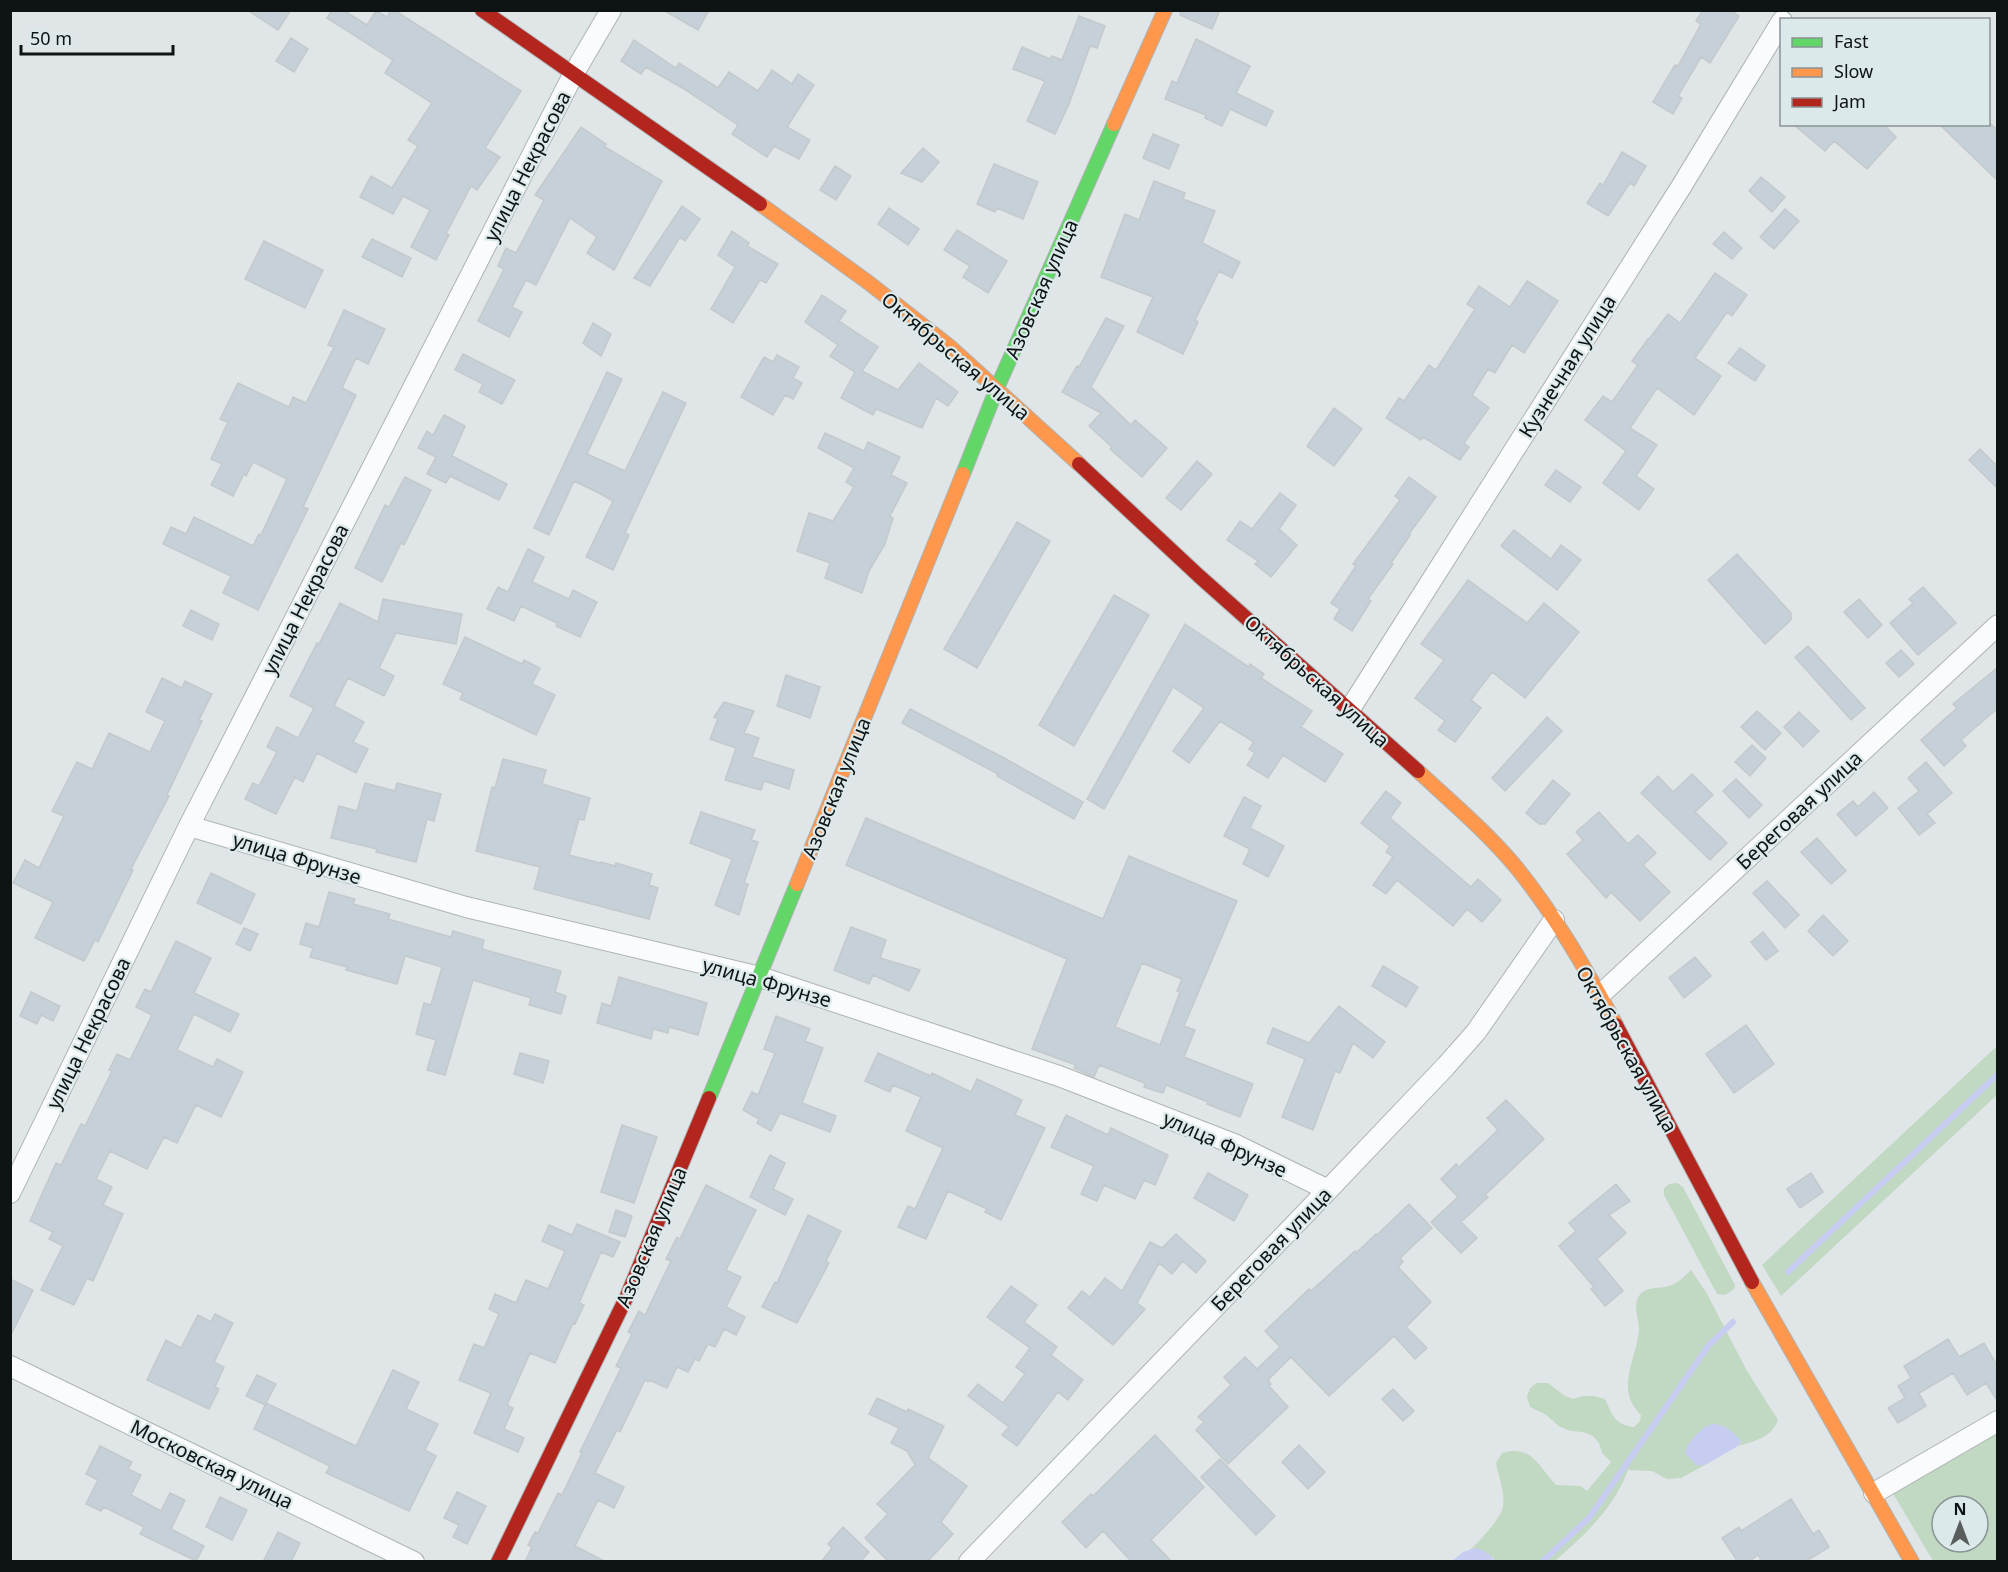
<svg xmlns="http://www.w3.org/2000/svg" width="2008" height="1572" viewBox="0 0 2008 1572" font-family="'Noto Sans',sans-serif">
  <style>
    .green { fill: #c1d8c2; fill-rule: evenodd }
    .water { fill: #c6cdf0 }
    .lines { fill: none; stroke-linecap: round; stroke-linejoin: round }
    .stream { stroke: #c6cdf0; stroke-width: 6 }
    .building { fill: #c5d0d8; stroke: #c4c9cb; stroke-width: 1.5; fill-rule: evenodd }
    .street-casing { stroke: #aeb3b4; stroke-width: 22 }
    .fast-casing { stroke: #aeb3b4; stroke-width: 16 }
    .slow-casing { stroke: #aeb3b4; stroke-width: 16 }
    .jam-casing { stroke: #aeb3b4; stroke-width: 16 }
    .street { stroke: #fafbfc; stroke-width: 20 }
    .fast { stroke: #63d668; stroke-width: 14 }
    .slow { stroke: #ff974d; stroke-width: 14 }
    .jam { stroke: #b3261e; stroke-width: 14 }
    .labels { text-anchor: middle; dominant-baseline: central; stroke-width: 4.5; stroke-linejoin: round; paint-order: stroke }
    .street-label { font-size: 20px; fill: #0e1313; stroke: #dce9eb }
  </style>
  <rect width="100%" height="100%" fill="#e0e6e8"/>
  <path class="green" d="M1997,1046V1095L1781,1296L1762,1265Z
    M1677,1183L1683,1187L1735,1285L1734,1289L1725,1295L1717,1294L1664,1195V1188L1669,1184Z
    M1691,1270L1706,1292L1747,1371L1778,1420C1771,1438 1755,1441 1738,1446L1741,1442C1734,1432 1724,1424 1712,1424L1696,1465H1705L1681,1478L1667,1479L1652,1471L1628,1470C1614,1508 1585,1535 1555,1561H1494L1493,1557L1470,1550C1479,1542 1498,1521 1502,1510C1507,1496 1498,1476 1496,1463L1502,1453C1532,1444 1538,1466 1556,1485L1581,1486L1587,1491L1611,1462L1602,1453L1599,1443L1593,1436L1583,1432L1571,1431L1560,1427L1545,1414L1530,1407L1527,1397L1530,1388L1537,1383H1548L1565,1396L1573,1399L1583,1396H1594L1605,1399C1613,1416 1614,1424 1634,1427L1640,1421L1641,1415C1615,1390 1635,1362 1639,1332C1640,1321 1632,1306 1639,1296C1645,1286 1659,1289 1669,1286C1678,1283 1684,1277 1691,1270Z
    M1997,1429V1561H1933L1891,1490ZM1942,1506H1978V1542H1942Z"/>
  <path class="water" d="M1712,1424C1724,1424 1734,1432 1741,1441L1738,1446L1705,1465H1696L1685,1453C1687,1442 1702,1427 1712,1424Z
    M1476,1548C1484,1551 1491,1553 1494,1561H1452L1463,1552Z"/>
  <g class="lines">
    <path class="stream" d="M1788,1272L1998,1074
      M1542,1562L1589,1518L1709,1345L1733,1322"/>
  </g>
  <path class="building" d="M247,10H291L278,30Z
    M332,10H343L367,25L376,11L387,17L391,10H394L521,91L485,148L500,157L477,190L471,186L446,234L449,235L436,260L411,247L430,210L403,196L393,214L360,197L371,176L392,188L418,146L408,140L432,103L385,73L393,60L327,18Z
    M663,10H709L698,30Z
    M1181,10H1220L1212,29L1180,15Z
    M1703,10H1730L1739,16L1710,63L1701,57L1678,96L1682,98L1673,114L1653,102L1675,65L1678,66L1701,24L1696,21Z
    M1079,16L1105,26L1097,48L1090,46L1069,104L1055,134L1027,121L1045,81L1013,69L1022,47L1050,59L1052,56L1062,60Z
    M291,38L308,49L294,72L276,61Z
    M1196,39L1250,66L1236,93L1273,111L1266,126L1230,109L1222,126L1205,118L1206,115L1165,99L1172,81L1177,83Z
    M634,40L676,68L679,63L718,88L729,72L758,91L772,70L792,84L798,74L814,85L787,127L810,140L799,159L774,146L767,157L732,134L738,125L684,89L646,67L641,74L621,61Z
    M1793,124H1883L1896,137L1867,169L1834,141L1825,151Z
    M1939,124H1991L1998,131V181Z
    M581,127L606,144L605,147L662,181L614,270L587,253L597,237L570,218L536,285L526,280L512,307L522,312L509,337L478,321L504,269L498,266L506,248L516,253L544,200L535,195Z
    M1153,134L1179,145L1169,169L1143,158Z
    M923,148L939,162L922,182L901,173Z
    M1622,152L1646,166L1634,186L1630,183L1608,216L1587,203L1600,183L1603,185Z
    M994,164L1038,182L1023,219L997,208L995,212L977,204Z
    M835,166L851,176L836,200L820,190Z
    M1761,177L1785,197L1772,212L1749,191Z
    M1154,181L1185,193L1183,199L1215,211L1202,243L1240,262L1232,278L1219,271L1195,320L1198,322L1183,354L1137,332L1153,297L1101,277L1125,214L1139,220Z
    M682,206L700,219L685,241L680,237L650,286L634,278Z
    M889,208L919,229L908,245L878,224Z
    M1785,209L1799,221L1774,249L1760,237Z
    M957,230L1007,261L988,293L963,277L970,266L944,250Z
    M732,231L749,243L747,246L778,264L766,283L760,280L733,323L711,309L735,267L718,255Z
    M1724,232L1742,248L1732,259L1713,244Z
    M372,239L411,258L402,277L362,257Z
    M264,241L323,270L305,308L245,279Z
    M1715,273L1747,295L1732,316L1727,312L1695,358L1721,376L1694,415L1657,388L1630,428L1657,445L1636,476L1654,489L1639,510L1603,483L1626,451L1585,420L1603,396L1612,402L1638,365L1632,361L1648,339H1649L1668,314L1680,323Z
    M1527,281L1558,301L1524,353L1512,345L1495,373L1488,369L1472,395L1489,408L1464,443L1469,447L1460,460L1423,437L1421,440L1386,418L1399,398L1404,401L1429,365L1436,370L1475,309L1467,304L1479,286L1510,307Z
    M822,295L846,311L839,321L878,347L862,371L898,390L919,363L958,392L948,406L936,398L922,428L876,409L873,415L841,398L855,372L830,356L838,345L805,322Z
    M344,310L385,329L368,364L356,358L342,388L356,395L303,507L308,509L258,610L223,593L231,576L163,544L171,527L186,534L194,517L253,546L259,534L261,535L287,479L253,462L246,476L244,474L233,496L211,485L222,464L211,459L228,422L220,419L238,383L289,407L293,397L306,403L334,347L328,345Z
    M1106,318L1124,326L1091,387L1131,425L1135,420L1167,448L1142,477L1110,449L1112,447L1089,426L1101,413L1062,392L1077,366L1079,367Z
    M593,323L611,334L601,356L583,343Z
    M1740,348L1765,366L1755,381L1728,363Z
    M463,354L515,380L502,404L479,392L483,384L455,370Z
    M777,355L799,367L793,378L802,383L793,399L785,395L773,415L741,397L764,357L773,362Z
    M607,372L622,379L587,454L625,471L663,392L686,403L625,533L629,535L613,570L586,557L613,501L599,493L574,481L549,535L534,528Z
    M1334,408L1362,429L1334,466L1307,446Z
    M444,415L465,426L452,456L507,484L499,500L450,476L446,483L427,474L436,457L418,448L427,431L433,435Z
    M825,433L864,451L868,442L900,457L891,475L907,483L890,516L893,518L885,544L869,571L862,593L825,578L830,563L797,551L809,513L833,521L854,487L846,482L854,468L818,448Z
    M1980,449L1998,467V489L1969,460Z
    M1197,461L1212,474L1181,510L1166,498Z
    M1556,470L1581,487L1570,502L1545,485Z
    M405,477L431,490L404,545L401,543L382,582L355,568L385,505L389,507Z
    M1409,477L1436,497L1409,534L1410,535L1391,563L1393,564L1368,599L1371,601L1352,631L1334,619L1340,609L1331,603L1356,566L1353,564L1400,500L1395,496Z
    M1280,493L1296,505L1279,529L1297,545L1271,577L1255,564L1258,561L1227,540L1240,521L1252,529Z
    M1017,522L1050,541L977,668L944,649Z
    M1514,530L1551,559L1561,545L1581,560L1557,590L1501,546Z
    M528,549L544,557L532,582L569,599L573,590L597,602L580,637L556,626L557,623L521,606L514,621L487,609L498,587L508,592Z
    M1737,554L1791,613V620L1765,644L1708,580Z
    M1468,580L1527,623L1544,603L1579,632L1525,698L1492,672L1471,700L1481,708L1455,742L1438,730L1445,721L1415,698L1444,660L1421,644Z
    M1923,587L1956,623L1918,655L1890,623L1913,603L1909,599Z
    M1114,595L1149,615L1074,746L1039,725Z
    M383,599L462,614L456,644L396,633L379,668L394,676L384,696L348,678L334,706L364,722L353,742L368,749L356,773L317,753L303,782L295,777L276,814L245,799L253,783L259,786L277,752L267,747L277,727L298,738L314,708L290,696L317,643L319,644L340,603L378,622Z
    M1859,599L1882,625L1868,638L1844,612Z
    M191,610L219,624L212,640L183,626Z
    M1185,624L1249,667L1250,664L1264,674L1261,678L1312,711L1301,727L1343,754L1325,782L1283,755L1268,778L1247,765L1255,753L1249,749L1254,742L1220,721L1189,763L1173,751L1204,708L1173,687L1104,809L1087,799Z
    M465,637L522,664L524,660L540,668L532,684L555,695L536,735L460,699L463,693L443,684Z
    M1808,646L1865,708L1851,720L1795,657Z
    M1901,650L1914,664L1899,677L1886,663Z
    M1998,667V708L1961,740L1966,746L1944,766L1921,740L1957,708L1953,704Z
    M786,675L820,687L810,718L777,706Z
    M162,678L182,688L185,681L212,694L199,720L202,721L167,795L169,796L131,869L133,870L98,942L95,940L84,961L35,938L53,902L13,883L25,860L39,868L64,816L52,811L77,762L92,769L109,733L150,752L165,721L146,712Z
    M724,702L754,711L744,733L759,738L752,757L794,770L789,789L764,781L761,790L725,780L736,748L710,739L718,719L714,717Z
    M910,709L1006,759L1083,802L1074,819L997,776L998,774L902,723Z
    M1757,711L1781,733L1765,750L1741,727Z
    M1799,712L1819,731L1803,747L1784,727Z
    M1547,717L1562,731L1505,791L1492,778Z
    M1752,745L1766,758L1750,776L1735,762Z
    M503,759L546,770L542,784L590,798L584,820L579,819L569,855L600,863L601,862L615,866L616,863L652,874L649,885L658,888L649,919L534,889L540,867L476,851L492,787L495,788Z
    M1926,762L1952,793L1927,814L1935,823L1919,835L1898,808L1919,791L1908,778Z
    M1692,774L1713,795L1695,812L1727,843L1710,860L1641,793L1658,776L1673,792Z
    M1736,779L1762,805L1749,818L1723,791Z
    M1553,780L1570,794L1545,824H1539L1526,813Z
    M365,783L395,791L397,783L441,794L434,821L427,819L416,862L376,852L377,849L331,838L339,806L357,811Z
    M1386,791L1401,803L1390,818L1471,887L1478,879L1501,900L1482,922L1467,909L1453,926L1397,880L1386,894L1373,885L1393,857L1386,852L1390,846L1361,823Z
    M1874,792L1888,808L1856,836L1837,814L1853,801L1858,807Z
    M1244,797L1261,806L1250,828L1284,846L1268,877L1243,864L1250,849L1224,836Z
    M701,812L755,830L751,840L758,842L744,883L748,884L739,915L715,905L732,859L690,843Z
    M1599,812L1628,844L1638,835L1656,853L1643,865L1670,892L1640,921L1611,892L1606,898L1567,854L1583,840L1576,832Z
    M866,818L1103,919L1129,856L1237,901L1184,1026L1195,1030L1184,1057L1253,1084L1240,1117L1207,1104L1208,1102L1166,1085L1163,1093L1153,1090L1144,1087L1145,1083L1099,1065L1094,1077L1074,1068L1076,1065L1032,1049L1067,959L846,865ZM1142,963L1182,979L1177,991L1180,992L1160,1045L1115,1027Z
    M1817,838L1846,871L1831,884L1801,852Z
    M211,873L255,894L241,924L197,903Z
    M1767,881L1799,915L1785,928L1753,893Z
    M329,892L355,899L353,904L390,914L388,919L451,937L453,931L484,940L482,949L561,971L555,992L566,996L561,1014L529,1005L531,998L473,980L445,1075L427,1070L436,1040L416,1034L424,1003L431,1005L442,967L405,956L397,984L346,970L347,967L310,957L313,948L300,944L306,923L319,927Z
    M1823,915L1848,941L1833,956L1808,931Z
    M851,927L886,940L880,958L920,970L909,991L873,975L869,984L834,970Z
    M244,928L258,934L250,951L236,944Z
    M1763,932L1778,951L1766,960L1751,942Z
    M176,941L211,958L194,993L239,1014L230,1032L194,1014L177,1050L213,1067L217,1059L243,1072L221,1117L196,1105L177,1143L164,1137L147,1169L110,1151L96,1179L112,1187L103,1205L123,1214L93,1281L87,1278L74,1305L41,1290L63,1246L49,1239L53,1232L30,1221L56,1163L61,1165L81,1124L85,1126L112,1071L109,1070L117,1054L130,1060L152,1015L136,1007L145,989L151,992Z
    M1695,957L1711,976L1684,998L1669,978Z
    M1383,966L1418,987L1406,1007L1372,986Z
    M619,977L707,1003L698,1035L669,1027L668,1033L653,1029L651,1039L597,1023L602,1003L611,1006Z
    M31,992L60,1006L53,1021L41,1015L37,1024L20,1016Z
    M1339,1006L1385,1042L1373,1058L1353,1043L1340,1073L1335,1071L1313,1130L1282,1117L1305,1059L1267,1043L1273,1028L1309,1043Z
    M776,1016L810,1029L805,1041L823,1048L802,1103L836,1116L830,1132L780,1113L771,1131L757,1123L759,1119L743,1110L752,1092L758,1095L775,1053L764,1049Z
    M1746,1025L1774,1064L1734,1093L1706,1054Z
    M520,1053L549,1061L543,1083L514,1074Z
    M878,1053L931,1076L932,1073L971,1092L977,1079L1022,1100L1015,1115L1045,1128L1001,1220L985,1212L987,1209L948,1191L926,1239L898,1227L908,1206L915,1209L943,1148L906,1131L921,1097L893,1085L890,1092L865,1081Z
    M1506,1100L1544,1139L1485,1195L1488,1197L1461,1222L1477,1238L1461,1253L1431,1222L1458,1197L1441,1179L1456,1164L1459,1167L1498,1130L1487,1118Z
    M1066,1115L1108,1135L1111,1128L1168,1155L1155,1185L1144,1180L1135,1199L1104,1185L1097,1201L1081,1194L1094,1166L1051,1147Z
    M622,1125L657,1137L634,1203L601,1192Z
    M770,1155L785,1163L773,1189L793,1199L785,1215L750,1197Z
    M1208,1173L1248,1195L1234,1221L1194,1198Z
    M1811,1173L1823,1192L1800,1208L1787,1189Z
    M1616,1184L1630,1201L1609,1215L1626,1233L1597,1259L1623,1291L1605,1306L1591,1289L1594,1287L1559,1246L1576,1231L1569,1223Z
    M706,1185L756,1210L726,1270L741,1277L726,1307L745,1317L736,1335L724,1329L715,1347L708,1344L699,1361L695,1359L688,1372L677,1367L667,1388L649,1380L648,1382L645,1380L620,1432L617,1430L595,1473L624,1487L614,1508L598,1500L575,1546L606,1562H525L532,1547L528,1545L535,1532L538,1533L558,1493L562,1495L582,1453L580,1452L621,1368L616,1366L632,1334L628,1332L639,1311L645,1315L671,1261L666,1259L677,1237L680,1239Z
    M1409,1204L1432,1228L1400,1258L1403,1262L1398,1267L1431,1302L1406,1327L1427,1348L1415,1359L1394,1336L1329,1396L1291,1357L1268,1380L1271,1384L1269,1386L1288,1407L1228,1464L1196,1430L1204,1422L1198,1417L1231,1385L1224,1377L1245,1357L1257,1369L1280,1347L1265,1331L1309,1289L1311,1291L1355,1251L1356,1253L1376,1234L1377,1235Z
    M616,1210L632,1216L625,1237L609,1232Z
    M808,1215L841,1231L826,1261L829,1263L797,1323L762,1307L775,1282L777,1283Z
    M577,1224L620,1242L613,1257L601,1252L579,1303L584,1305L575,1324L573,1323L555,1363L530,1353L507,1405L513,1408L504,1429L524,1438L518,1452L474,1433L491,1393L459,1380L474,1344L484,1348L499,1314L489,1309L495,1294L516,1303L526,1280L548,1289L565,1251L542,1241L549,1225L572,1235Z
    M1176,1234L1206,1261L1196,1273L1183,1261L1172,1274L1159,1263L1137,1303L1145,1309L1113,1345L1068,1308L1082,1291L1090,1297L1105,1278L1122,1291L1150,1242L1162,1248Z
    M10,1279L33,1290L10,1337Z
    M1011,1286L1037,1305L1024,1322L1057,1347L1051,1355L1083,1380L1068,1400L1058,1392L1017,1446L1002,1435L1009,1427L968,1396L978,1384L1003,1403L1025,1374L1016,1367L1030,1348L987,1317Z
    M215,1314L233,1323L214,1362L224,1367L215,1387L219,1389L209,1409L147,1380L166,1340L181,1348L198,1315L211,1322Z
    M1948,1339L1959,1357L1984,1343L1998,1367V1402L1986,1383L1967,1395L1953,1373L1919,1393L1926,1406L1898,1423L1888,1408L1905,1398L1898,1386L1911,1378L1904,1366Z
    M393,1370L419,1382L406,1409L438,1424L425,1450L436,1456L409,1511L326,1473L330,1466L254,1429L266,1403L356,1446Z
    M257,1375L276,1384L265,1405L246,1396Z
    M1393,1389L1414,1411L1403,1421L1382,1399Z
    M877,1398L907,1412L908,1409L944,1426L928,1458L967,1486L941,1522L953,1534L927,1562H889L865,1538L888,1514L877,1504L915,1465L907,1451L891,1443L899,1428L869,1414Z
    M1155,1435L1204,1487L1151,1540L1172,1562H1132L1103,1531L1086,1548L1062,1522L1091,1494L1093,1496Z
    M1299,1445L1325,1472L1308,1489L1282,1462Z
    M100,1446L132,1462L128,1469L141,1475L131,1495L161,1511L170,1493L185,1500L171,1529L204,1546L196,1561L140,1534L144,1527L104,1507L101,1511L86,1504L98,1480L86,1474Z
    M1220,1459L1275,1516L1256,1535L1201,1477Z
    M457,1492L486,1506L467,1544L453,1537L459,1525L444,1518Z
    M220,1497L247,1510L232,1540L206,1527Z
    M1791,1499L1813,1534L1819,1530L1829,1547L1805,1562H1762L1758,1555L1748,1562H1738L1722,1538L1739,1527L1741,1531Z
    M843,1527L869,1552L860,1562H821L832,1548L828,1544Z
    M278,1532L300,1543L291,1562H263Z"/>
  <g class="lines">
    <g class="street-casing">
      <path id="street" d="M1350,709L1681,187L1782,21
        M189,826L466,907L760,977L1059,1076L1234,1144L1328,1190
        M1600,995L1998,625
        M10,1193L189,826L574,73L611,10
        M10,1366L414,1562
        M1874,1493L1998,1421
        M969,1562L1328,1190L1446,1066L1476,1032L1554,920"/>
    </g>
    <g class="fast-casing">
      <path id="fast" d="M963,474L997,388L1114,124
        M709,1098L797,884"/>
    </g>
    <g class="slow-casing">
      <path id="slow" d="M1114,124L1165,10
        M760,204L869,283L949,346L1079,464
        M1418,771C1451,802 1487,832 1516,867C1555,915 1587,971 1616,1025
        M797,884L963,474
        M1752,1282L1912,1562"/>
    </g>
    <g class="jam-casing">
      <path id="jam" d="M482,10L760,204
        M1079,464L1199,576L1418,771
        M1616,1025L1752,1282
        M498,1562L627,1296L709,1098"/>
    </g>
    <use href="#street" class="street"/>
    <use href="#fast" class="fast"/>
    <use href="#slow" class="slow"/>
    <use href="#jam" class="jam"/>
  </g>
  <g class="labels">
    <g class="street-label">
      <text transform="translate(527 166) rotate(-63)">улица Некрасова</text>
      <text transform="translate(1041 289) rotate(-66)">Азовская улица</text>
      <text transform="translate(956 356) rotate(40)">Октябрьская улица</text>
      <text transform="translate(1567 366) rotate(-58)">Кузнечная улица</text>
      <text transform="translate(305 599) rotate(-63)">улица Некрасова</text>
      <text transform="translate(1317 681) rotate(42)">Октябрьская улица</text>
      <text transform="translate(836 788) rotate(-68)">Азовская улица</text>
      <text transform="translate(1799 810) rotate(-43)">Береговая улица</text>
      <text transform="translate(297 858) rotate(17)">улица Фрунзе</text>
      <text transform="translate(767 982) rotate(16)">улица Фрунзе</text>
      <text transform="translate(88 1033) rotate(-64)">улица Некрасова</text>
      <text transform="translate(1627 1049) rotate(61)">Октябрьская улица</text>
      <text transform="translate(1225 1144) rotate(24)">улица Фрунзе</text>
      <text transform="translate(651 1237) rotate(-67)">Азовская улица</text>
      <text transform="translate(1271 1249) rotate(-46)">Береговая улица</text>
      <text transform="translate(212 1464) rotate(26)">Московская улица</text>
    </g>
  </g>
  <rect width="2008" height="1572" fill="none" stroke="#0e1313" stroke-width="24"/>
  <rect x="1780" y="18" width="210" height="108" fill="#dce9eb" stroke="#8a9395" stroke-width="1.5"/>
  <rect x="1792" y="38" width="30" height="9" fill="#63d668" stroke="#8a9395" stroke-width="1.5"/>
  <text x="1834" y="48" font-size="18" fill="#0e1313">Fast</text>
  <rect x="1792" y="68" width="30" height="9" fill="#ff974d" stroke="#8a9395" stroke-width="1.5"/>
  <text x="1834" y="78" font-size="18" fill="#0e1313">Slow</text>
  <rect x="1792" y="98" width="30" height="9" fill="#b3261e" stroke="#8a9395" stroke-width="1.5"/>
  <text x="1834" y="108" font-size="18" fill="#0e1313">Jam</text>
  <g transform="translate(1960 1524)"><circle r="28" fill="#dce9eb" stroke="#8a9395" stroke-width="1.5"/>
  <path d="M0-4.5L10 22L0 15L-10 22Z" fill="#585d5e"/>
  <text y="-9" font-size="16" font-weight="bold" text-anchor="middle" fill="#0e1313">N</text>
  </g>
  <path d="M21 45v9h152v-9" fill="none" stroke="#0e1313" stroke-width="3"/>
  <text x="30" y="45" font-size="18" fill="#0e1313" stroke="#dce9eb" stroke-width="4.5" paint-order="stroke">50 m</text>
</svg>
